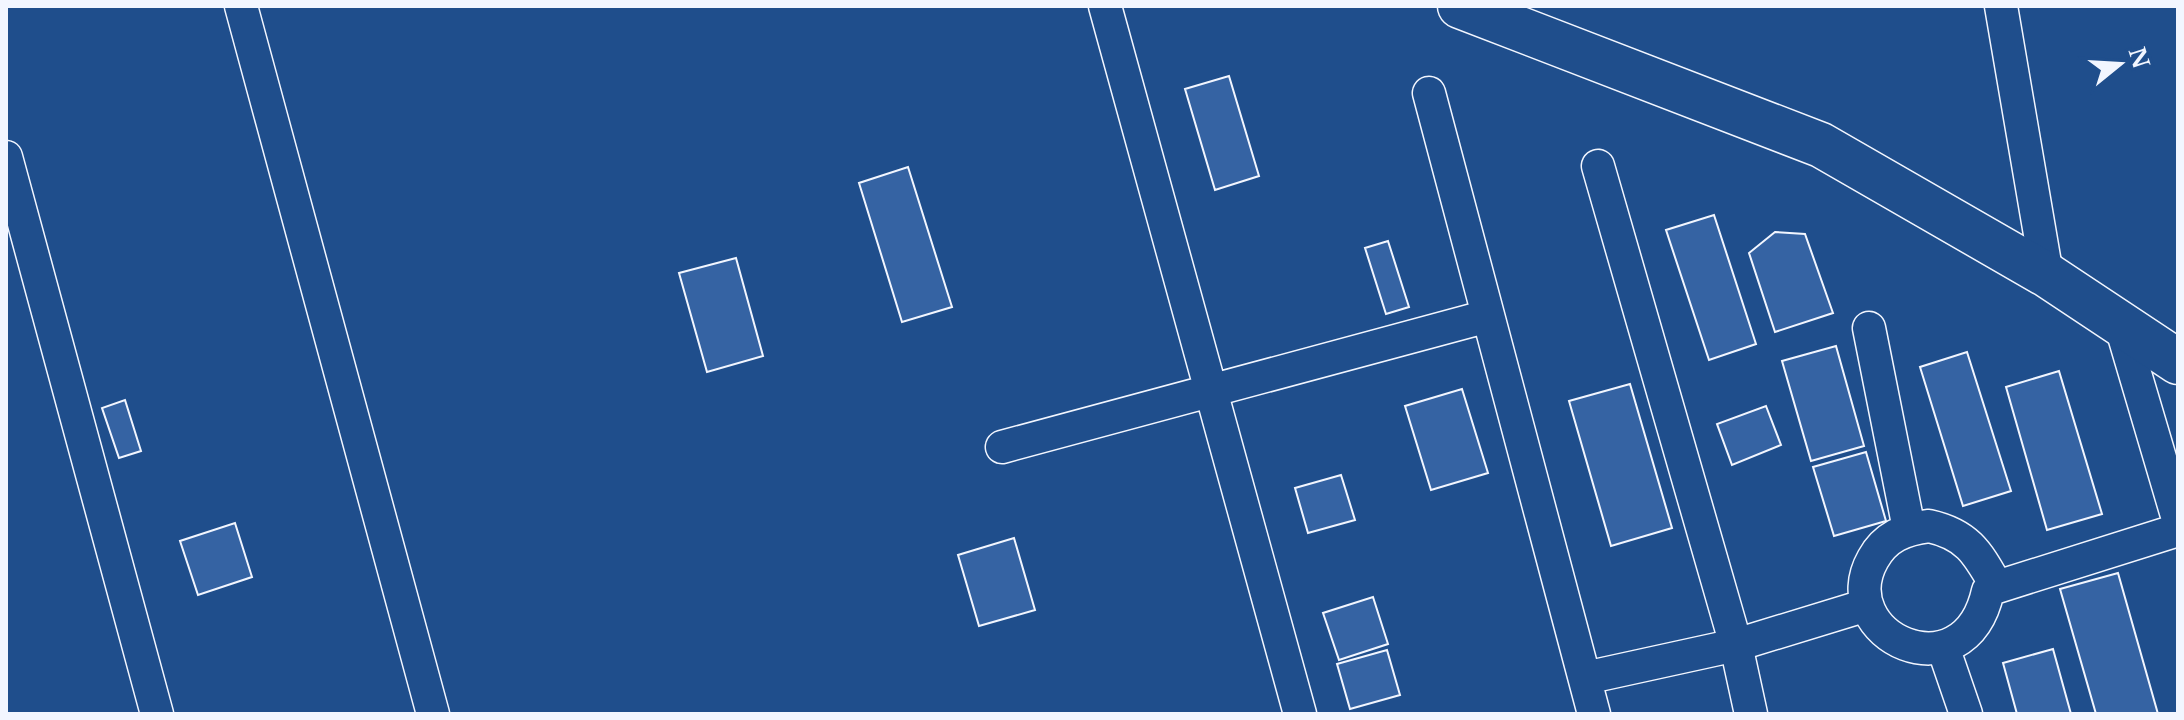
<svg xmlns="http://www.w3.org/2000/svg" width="2184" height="720" viewBox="0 0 2184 720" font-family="'Libre Baskerville',serif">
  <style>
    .building { fill: #3563a3; stroke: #f2f6ff; stroke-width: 2 }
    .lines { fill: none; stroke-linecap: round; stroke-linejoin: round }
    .street-casing { stroke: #f2f6ff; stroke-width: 35 }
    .secondary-casing { stroke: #f2f6ff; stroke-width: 47 }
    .street { stroke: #1f4e8c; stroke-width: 32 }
    .secondary { stroke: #1f4e8c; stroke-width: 44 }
  </style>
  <rect width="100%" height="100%" fill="#1f4e8c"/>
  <path class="building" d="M1229,76L1259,176L1215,190L1185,89Z
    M908,167L952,307L902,322L859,183Z
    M1714,215L1756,344L1709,360L1666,230Z
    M1775,232L1805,234L1833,313L1775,332L1749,253Z
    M1388,241L1409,307L1386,314L1365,248Z
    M736,258L763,356L707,372L679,273Z
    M1836,346L1864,446L1811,461L1782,361Z
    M1967,352L2011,491L1963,506L1920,367Z
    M2059,371L2102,514L2047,530L2006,387Z
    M1630,384L1672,528L1611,546L1569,401Z
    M1462,389L1488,473L1431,490L1405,406Z
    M125,400L141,451L119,458L102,408Z
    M1766,406L1781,445L1732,465L1717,424Z
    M1866,452L1886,521L1834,536L1813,467Z
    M1341,475L1355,520L1308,533L1295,488Z
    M235,523L252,577L198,595L180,541Z
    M1014,538L1035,610L979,626L958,555Z
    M2118,573L2158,714H2096L2060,589Z
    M1373,597L1388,644L1339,660L1323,613Z
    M2053,649L2071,714H2017L2003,663Z
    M1387,650L1400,695L1350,709L1337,664Z"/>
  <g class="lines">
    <g class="street-casing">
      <path id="street" d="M241,6L433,714
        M1105,6L1300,714
        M2001,6L2047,275
        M1429,93L1594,714
        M6,157L157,714
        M1598,166L1736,645L1751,714
        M2121,326L2178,519
        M1869,328L1909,529
        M1002,447L1488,316
        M1929,526C1969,535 1978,554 1997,587L1988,591C1964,699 1830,635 1873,559C1885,537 1904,529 1929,526Z
        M1997,587L2178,530
        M1943,647L1966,714
        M1585,678L1736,645L1867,605"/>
    </g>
    <g class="secondary-casing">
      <path id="secondary" d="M1460,6L1821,145L2047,275L2178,362"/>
    </g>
    <use href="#street" class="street"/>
    <use href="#secondary" class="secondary"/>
  </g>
  <rect width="2184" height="720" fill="none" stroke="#f2f6ff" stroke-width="16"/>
  <g transform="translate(2120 64) rotate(72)" stroke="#1f4e8c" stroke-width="6" paint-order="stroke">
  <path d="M0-6L14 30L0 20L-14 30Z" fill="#f2f6ff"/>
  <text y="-12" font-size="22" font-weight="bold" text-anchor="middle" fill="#f2f6ff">N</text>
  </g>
</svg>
